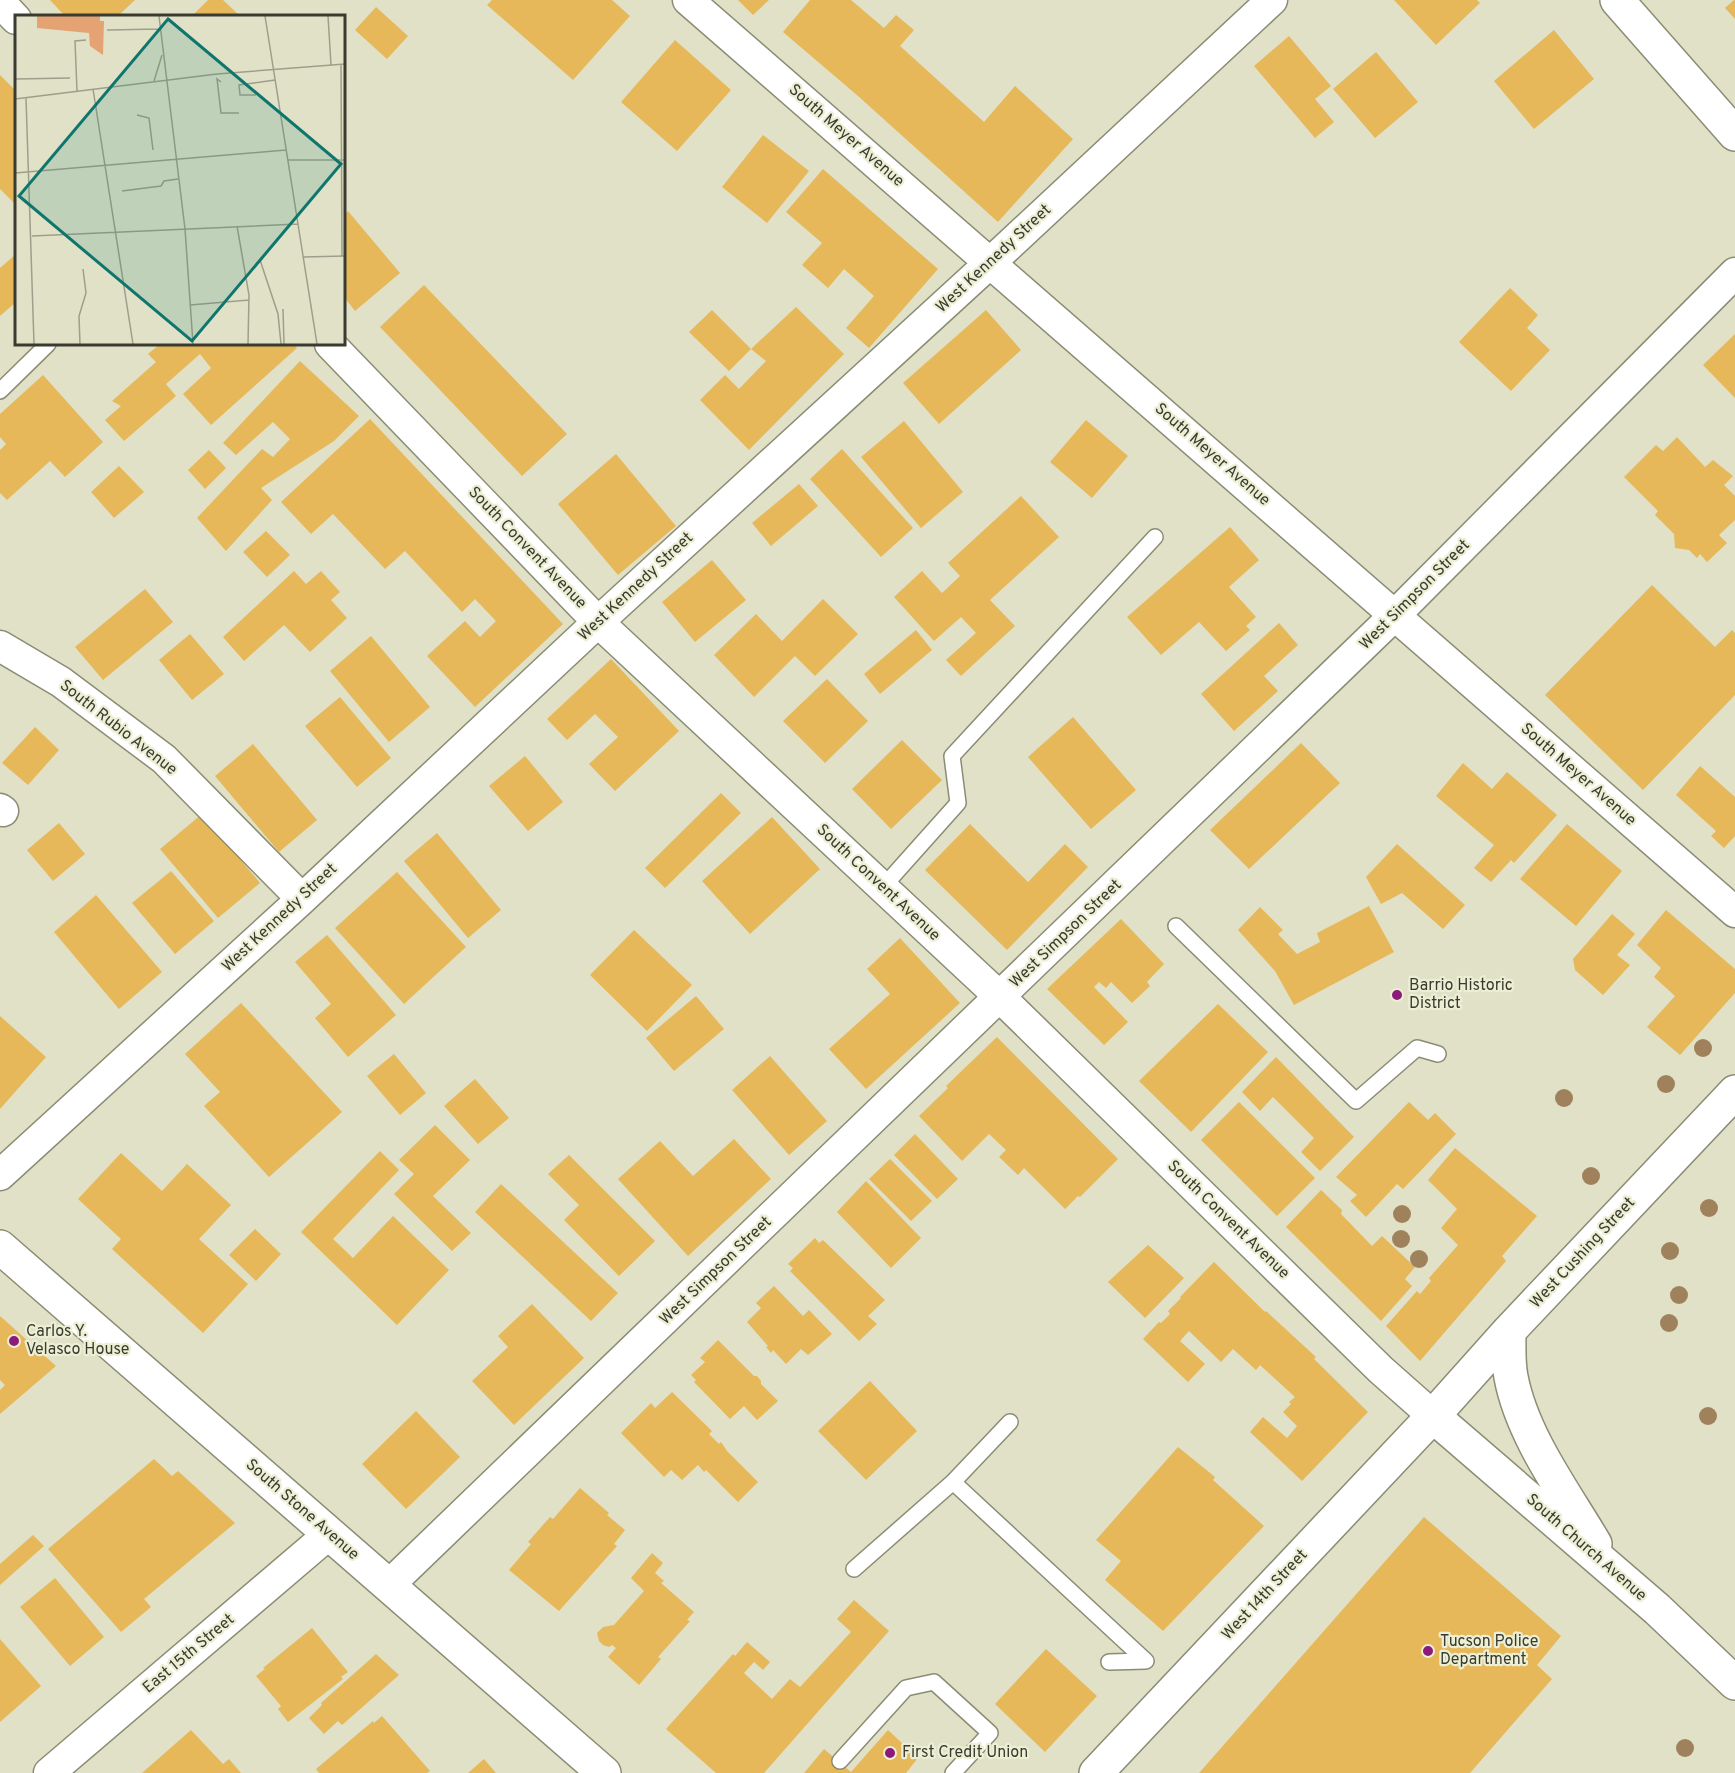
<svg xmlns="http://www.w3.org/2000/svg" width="1735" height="1773" viewBox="0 0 1735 1773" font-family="Overpass,sans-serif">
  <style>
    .building { fill: #e6b85a }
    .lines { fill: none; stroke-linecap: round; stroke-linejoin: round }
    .lane-casing { stroke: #8b8c74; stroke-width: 18 }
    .street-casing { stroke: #8b8c74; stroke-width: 33 }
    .secondary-casing { stroke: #8b8c74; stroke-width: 36 }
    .lane { stroke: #fff; stroke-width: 15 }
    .street { stroke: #fff; stroke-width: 30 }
    .secondary { stroke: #fff; stroke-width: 33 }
    .tree { fill: #9f825c }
    .poi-dot { fill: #8d197b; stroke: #edefd4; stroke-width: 2 }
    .labels { text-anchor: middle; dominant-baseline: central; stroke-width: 4.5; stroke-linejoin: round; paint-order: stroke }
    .street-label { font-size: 16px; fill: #3a3b30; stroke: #edefd4 }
    .poi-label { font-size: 16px; fill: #3a3b30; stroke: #edefd4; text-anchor: start }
    .inset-road { fill: none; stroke: #9e9f8b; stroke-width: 1.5 }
    .view { fill: #0f766e; fill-opacity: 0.15; stroke: #0f766e; stroke-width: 3 }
    .inset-edge { fill: none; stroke: #3a3b30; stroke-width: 3 }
  </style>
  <rect width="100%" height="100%" fill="#e0e1c7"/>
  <path class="building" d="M50,0H135L118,16H65Z
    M208,0H223L240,16H192Z
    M492,0H612L630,16L573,80L487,5Z
    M738,0H769L753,15Z
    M810,0H851L884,28L896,15L914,30L900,46L984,122L1015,86L1073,139L998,222L858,96L783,32Z
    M1394,0H1477L1480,3L1436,45Z
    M1734,0H1735V19L1725,8Z
    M376,7L408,36L387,59L355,30Z
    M1554,30L1594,79L1534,129L1494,81Z
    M1289,36L1331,86L1315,99L1334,122L1315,138L1254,66Z
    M675,40L731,90L677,151L621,102Z
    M1376,52L1418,102L1375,138L1333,89Z
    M0,75L16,91V205L0,189Z
    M763,135L809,171L767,223L722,187Z
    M823,169L938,269L869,348L846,328L874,296L844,269L828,288L802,265L822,243L786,212Z
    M348,211L400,273L355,311L344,297V216Z
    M16,254V302L0,316V268Z
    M424,285L567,434L522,476L380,327Z
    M1510,288L1538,315L1527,328L1550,350L1511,391L1459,342Z
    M796,307L844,354L749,450L700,400L725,375L739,389L766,361L751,349Z
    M712,310L751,349L729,371L689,332Z
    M986,310L1021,350L939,424L903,383Z
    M1735,334V398L1703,365Z
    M160,344H293L297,348L211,425L183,394L211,368L200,354L166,384L176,396L124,441L105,420L121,406L112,401L156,362L148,354Z
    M300,361L359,416L334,441L261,488L272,500L226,551L197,518L262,449L273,457L290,439L273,422L236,455L223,443Z
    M43,375L103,442L65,477L50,461L7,500L0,493V450L6,444L0,437V414Z
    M370,419L563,624L475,707L427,656L465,621L480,637L496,621L475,599L462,612L405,551L385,569L333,514L311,534L281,502Z
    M1086,420L1128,456L1092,498L1050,462Z
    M904,421L963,492L921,528L861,457Z
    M1677,437L1705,467L1713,460L1733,476L1724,485L1735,496V520L1719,535L1727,543L1707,562L1700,554L1697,558L1689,550L1675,548L1674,534L1655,515L1658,511L1624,477L1656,445L1663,451Z
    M842,449L913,528L881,557L810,479Z
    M209,450L226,468L205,489L188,470Z
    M616,454L676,526L618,575L558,504Z
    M119,466L144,492L114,518L91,492Z
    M799,484L818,506L771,546L752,523Z
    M1021,496L1059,537L990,600L1015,626L961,676L946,660L976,633L961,617L934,641L894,597L922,571L942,593L960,576L948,563Z
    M1230,527L1259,560L1229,587L1256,617L1246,626L1250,630L1226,651L1199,622L1161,655L1127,617Z
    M266,531L290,555L267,577L243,552Z
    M712,560L746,600L695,642L662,602Z
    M294,571L306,584L321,571L340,592L331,600L347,618L310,652L284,625L244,661L223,637Z
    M1652,585L1715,647L1732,630L1735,633V695L1643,790L1545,695Z
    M145,589L173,622L103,680L75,647Z
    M823,599L858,634L815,676L795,656L754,697L714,655L756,614L782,641Z
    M1279,623L1298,645L1264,676L1278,691L1234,731L1201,694Z
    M916,630L932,650L880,694L864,674Z
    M190,634L224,674L192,700L159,660Z
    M371,636L430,707L389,742L330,671Z
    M611,659L679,731L615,791L589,764L618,737L595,714L567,740L547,719Z
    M827,679L868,721L825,763L783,721Z
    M340,697L391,758L357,787L305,726Z
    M1073,717L1136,790L1091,829L1028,757Z
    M35,727L59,750L28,785L2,763Z
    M902,740L942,780L891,829L852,789Z
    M1301,743L1340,783L1249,869L1210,830Z
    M253,744L317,820L279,852L215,776Z
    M525,756L563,802L528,831L489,786Z
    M1463,763L1492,789L1507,772L1557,815L1514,863L1511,860L1491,882L1474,868L1494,845L1436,796Z
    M1700,766L1735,797V836L1724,848L1711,836L1716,831L1676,795Z
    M721,793L741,813L665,888L645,868Z
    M202,814L260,883L218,918L160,849Z
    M772,817L820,869L750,934L702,881Z
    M59,823L85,854L53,881L27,850Z
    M970,824L1028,882L1065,844L1088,867L1007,950L925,870Z
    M1567,824L1622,871L1576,926L1520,879Z
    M437,833L501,910L468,938L404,861Z
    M1397,844L1465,905L1443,929L1402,893L1381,904L1366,877Z
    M171,871L214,921L175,954L132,903Z
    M397,872L466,947L404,1004L335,928Z
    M96,895L162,972L119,1009L54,932Z
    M1369,906L1394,952L1294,1005L1275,971L1238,930L1260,907L1283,930L1278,934L1297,954L1320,942L1317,933Z
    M1666,910L1735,969V993L1680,1055L1647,1027L1675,996L1654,977L1661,968L1637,945Z
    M1612,914L1635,934L1617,955L1630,965L1603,995L1575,970L1573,959Z
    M1121,919L1164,964L1147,982L1150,986L1132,1003L1111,982L1106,988L1099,982L1094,987L1128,1022L1104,1045L1047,989Z
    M634,930L692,985L647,1031L590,975Z
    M327,935L396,1015L348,1057L315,1018L331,1004L295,962Z
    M900,938L960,1003L866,1089L829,1049L890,994L867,969Z
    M696,996L724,1029L674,1071L646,1038Z
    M241,1003L342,1112L269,1177L204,1106L220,1092L185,1054Z
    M1218,1004L1268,1052L1191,1132L1139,1081Z
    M0,1016L46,1057L0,1109Z
    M997,1037L1118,1159L1080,1197L1078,1196L1065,1209L1024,1168L1018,1175L999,1157L1006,1150L989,1134L962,1161L919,1116L948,1088L946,1086Z
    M394,1054L426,1093L400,1115L367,1076Z
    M770,1056L827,1121L789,1155L732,1090Z
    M1276,1057L1354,1137L1320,1171L1301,1152L1314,1138L1273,1097L1260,1111L1242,1092Z
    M475,1079L509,1118L478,1144L444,1106Z
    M1239,1102L1315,1178L1277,1216L1201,1140Z
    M1409,1102L1428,1120L1435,1113L1456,1134L1403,1189L1397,1184L1366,1217L1350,1201L1357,1195L1336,1177Z
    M435,1125L470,1160L433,1196L471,1233L452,1251L394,1194L414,1174L399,1160Z
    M915,1134L958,1179L937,1199L894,1155Z
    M734,1139L771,1179L688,1256L618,1179L660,1141L693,1176Z
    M1455,1148L1537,1216L1502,1256L1506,1261L1420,1361L1386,1326L1417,1291L1420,1294L1431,1281L1429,1278L1458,1245L1441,1228L1457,1209L1428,1180Z
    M380,1151L399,1170L333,1239L353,1258L393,1216L449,1270L397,1325L301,1232Z
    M121,1153L162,1191L187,1164L231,1205L199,1239L248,1284L203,1333L112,1249L121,1239L78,1199Z
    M569,1155L655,1241L619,1276L564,1220L579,1205L548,1174Z
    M890,1159L932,1201L911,1221L869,1179Z
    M866,1181L921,1238L891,1268L837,1212Z
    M501,1184L618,1293L591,1321L475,1212Z
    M1321,1190L1342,1210L1341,1214L1372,1246L1382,1236L1415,1267L1405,1279L1412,1286L1381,1321L1286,1227Z
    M255,1229L281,1254L256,1281L229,1255Z
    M815,1238L819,1243L823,1240L885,1300L868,1316L877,1324L859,1341L790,1271L793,1268L788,1264Z
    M1148,1245L1184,1278L1145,1318L1108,1282Z
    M1214,1262L1265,1312L1266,1311L1316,1357L1314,1359L1368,1412L1302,1481L1250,1432L1263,1417L1287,1438L1297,1426L1283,1412L1291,1404L1289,1402L1295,1397L1260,1365L1256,1370L1233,1349L1221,1362L1189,1331L1180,1341L1205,1364L1188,1382L1143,1339L1159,1322L1161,1323L1170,1314L1168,1311L1181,1298L1180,1297Z
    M774,1286L803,1316L809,1310L832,1334L808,1355L801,1349L786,1364L773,1350L771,1353L766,1347L768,1346L747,1322L761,1308L756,1303Z
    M532,1304L584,1358L514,1425L472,1381L508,1347L498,1336Z
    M0,1316L56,1366L0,1414V1390L5,1385L0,1380Z
    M718,1340L754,1376H757L761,1381V1384L778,1401L757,1420L744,1406L730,1419L694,1382L696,1380L691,1375L705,1362L700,1358Z
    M870,1381L917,1431L866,1480L818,1431Z
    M672,1392L712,1431L709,1434L719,1444L721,1442L727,1451L758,1482L738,1502L706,1470L704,1472L698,1465L682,1480L671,1470L664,1477L621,1433L651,1403L655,1408Z
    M416,1411L460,1457L406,1509L362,1464Z
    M1178,1447L1215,1477L1213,1480L1264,1526L1163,1631L1105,1580L1121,1561L1096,1540Z
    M154,1459L172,1476L178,1471L235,1523L144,1599L151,1607L121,1632L48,1549Z
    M580,1488L609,1513L607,1515L625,1530L614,1544L617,1546L559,1611L509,1570L531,1544L528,1542L550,1517L553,1519Z
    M1424,1517L1561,1636L1537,1665L1552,1679L1470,1773H1199Z
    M33,1535L44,1546L0,1585V1564Z
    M652,1553L663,1563L655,1573L664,1581L661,1583L694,1612L687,1620L690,1621L658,1657L661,1659L639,1685L608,1657L616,1648L612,1645L609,1647L603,1645L599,1641L597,1633L603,1627L614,1625L644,1591L631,1578Z
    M55,1578L104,1637L70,1666L20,1607Z
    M854,1600L889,1631L764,1773H716L666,1729L733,1654L735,1656L747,1642L770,1662L763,1670L754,1662L744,1673L772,1699L790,1679L800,1687L851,1632L837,1619Z
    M312,1628L348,1672L341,1677L343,1679L288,1722L278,1709L281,1706L256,1676L265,1669L263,1668Z
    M0,1639L41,1686L0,1722Z
    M1046,1649L1097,1696L1045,1752L995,1704Z
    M376,1654L399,1675L342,1725L338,1721L324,1734L309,1718L322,1705L321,1703Z
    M382,1716L430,1771L427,1773H319L316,1769L373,1721L374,1723Z
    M191,1730L223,1764L229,1759L241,1773H142Z
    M888,1730L918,1758L906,1773H804L824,1749L851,1772Z
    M484,1759L496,1773H468Z"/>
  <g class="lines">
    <g class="lane-casing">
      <path id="lane" d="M0,391L48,344
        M883,887L958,803L952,756L1155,537
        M1176,926L1356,1101L1417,1048L1438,1054
        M953,1482L1010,1422
        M854,1569L953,1482L1146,1661L1109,1662
        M840,1761L906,1688L934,1682L990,1733L953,1773"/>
    </g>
    <g class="street-casing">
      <path id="street" d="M688,0L1735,912
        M0,2L16,19
        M330,344L598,622L1000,997L1381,1370L1433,1416
        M0,646L61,682L164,759L302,899
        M0,809L3,811
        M0,1175L302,899L598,622L991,262L1272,0
        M388,1586L1395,615L1735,273
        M49,1773L329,1534"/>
    </g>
    <g class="secondary-casing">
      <path id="secondary" d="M1617,0L1735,134
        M0,1247L604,1773
        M1509,1331C1509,1346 1508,1362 1511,1377C1522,1436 1565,1493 1595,1544
        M1433,1416L1657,1609L1735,1683
        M1096,1773L1433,1416L1509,1331L1735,1092"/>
    </g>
    <use href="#lane" class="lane"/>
    <use href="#street" class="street"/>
    <use href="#secondary" class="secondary"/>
  </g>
  <g class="tree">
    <circle cx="1703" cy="1048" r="9"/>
    <circle cx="1666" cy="1084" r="9"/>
    <circle cx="1564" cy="1098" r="9"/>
    <circle cx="1591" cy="1176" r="9"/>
    <circle cx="1709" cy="1208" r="9"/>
    <circle cx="1402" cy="1214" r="9"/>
    <circle cx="1401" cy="1239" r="9"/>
    <circle cx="1670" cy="1251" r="9"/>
    <circle cx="1419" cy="1259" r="9"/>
    <circle cx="1679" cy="1295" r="9"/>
    <circle cx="1669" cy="1323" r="9"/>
    <circle cx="1708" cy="1416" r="9"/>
    <circle cx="1685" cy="1748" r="9"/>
  </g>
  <g class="poi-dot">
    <circle cx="1397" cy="995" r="6"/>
    <circle cx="14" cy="1341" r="6"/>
    <circle cx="1428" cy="1651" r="6"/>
    <circle cx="890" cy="1753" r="6"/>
  </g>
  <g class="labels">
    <g class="street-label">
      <text transform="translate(846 136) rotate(41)">South Meyer Avenue</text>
      <text transform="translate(994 259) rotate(-43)">West Kennedy Street</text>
      <text transform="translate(1212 455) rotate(41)">South Meyer Avenue</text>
      <text transform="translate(527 548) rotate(46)">South Convent Avenue</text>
      <text transform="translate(636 587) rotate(-43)">West Kennedy Street</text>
      <text transform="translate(1415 595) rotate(-45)">West Simpson Street</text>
      <text transform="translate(118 728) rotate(38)">South Rubio Avenue</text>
      <text transform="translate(1578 775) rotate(41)">South Meyer Avenue</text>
      <text transform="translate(878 883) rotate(43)">South Convent Avenue</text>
      <text transform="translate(280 918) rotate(-43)">West Kennedy Street</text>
      <text transform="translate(1066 934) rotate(-44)">West Simpson Street</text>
      <text transform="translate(1228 1220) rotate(44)">South Convent Avenue</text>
      <text transform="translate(1583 1253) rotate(-47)">West Cushing Street</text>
      <text transform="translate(716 1271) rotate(-44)">West Simpson Street</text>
      <text transform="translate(302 1510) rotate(41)">South Stone Avenue</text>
      <text transform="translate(1586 1548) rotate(41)">South Church Avenue</text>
      <text transform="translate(1265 1595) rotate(-47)">West 14th Street</text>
      <text transform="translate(189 1654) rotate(-40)">East 15th Street</text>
    </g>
    <g class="poi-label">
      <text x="1409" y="986">Barrio Historic<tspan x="1409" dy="18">District</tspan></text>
      <text x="26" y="1332">Carlos Y.<tspan x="26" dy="18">Velasco House</tspan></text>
      <text x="1440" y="1642">Tucson Police<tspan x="1440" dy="18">Department</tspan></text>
      <text x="902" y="1753">First Credit Union</text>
    </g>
  </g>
  <g transform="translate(15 15)">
    <rect width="330" height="330" fill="#e0e1c7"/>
    <path d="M22,1H85V6H89L88,40L75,31L74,18L22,13Z" fill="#e5a272"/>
    <path class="inset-road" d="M144,1L170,214L178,329M250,1L302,329M313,1L316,50M92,15L145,14M326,49L327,241M0,64L55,63M139,66L147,40M206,67L202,64L206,98H224M78,74L118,329M62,76L60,26L71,25M241,80H225L224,70L260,65M11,83L19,329M0,84L202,59L330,49M122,100L134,103L138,135M273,145H330M0,158L271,135M107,176L146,171L149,166L163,164M222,211L234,280L233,329M17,221L283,209M288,242L330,241M245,245L263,299L266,329M175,290L234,285M268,294L269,329M65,329L64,301L71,278L68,254"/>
    <path class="view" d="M153,4L326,149L177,326L4,181Z"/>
    <rect width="330" height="330" class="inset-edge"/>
  </g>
</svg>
